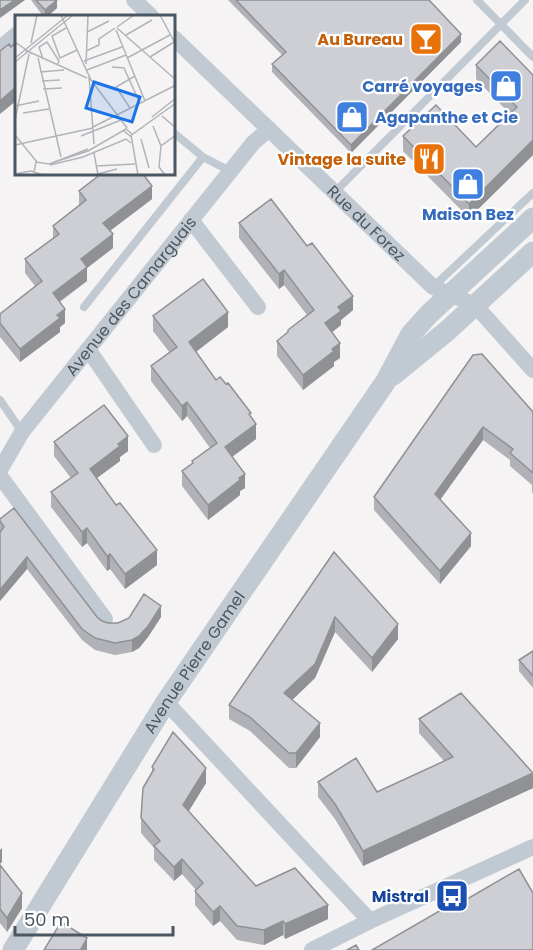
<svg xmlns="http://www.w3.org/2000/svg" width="533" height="950" viewBox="0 0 533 950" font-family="Poppins,sans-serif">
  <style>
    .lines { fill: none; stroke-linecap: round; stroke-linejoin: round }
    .service { stroke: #c1cad2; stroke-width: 8 }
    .minor { stroke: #c1cad2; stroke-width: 16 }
    .tertiary { stroke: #c1cad2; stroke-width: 21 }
    .wall { fill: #b0b2b7 }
    .shaded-wall { fill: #909195 }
    .building { fill: #cdcfd5; stroke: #909195; stroke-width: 1.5 }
    .labels { text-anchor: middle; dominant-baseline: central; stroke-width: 4.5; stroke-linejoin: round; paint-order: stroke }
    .food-label { font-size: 16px; font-weight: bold; fill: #c56008; stroke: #fff; text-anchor: end }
    .shop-label { font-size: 16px; font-weight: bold; fill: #366cbe; stroke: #fff; text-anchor: end }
    .street-label { font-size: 16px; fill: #4a5661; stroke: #fff }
    .transit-label { font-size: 16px; font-weight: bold; fill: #164399; stroke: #fff; text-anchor: end }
    .inset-road { fill: none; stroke: #b1b4b9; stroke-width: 1.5 }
    .view { fill: #1a73e8; fill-opacity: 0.15; stroke: #1a73e8; stroke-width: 3 }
    .inset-edge { fill: none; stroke: #4a5661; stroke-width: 3 }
  </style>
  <rect width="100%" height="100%" fill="#f5f3f3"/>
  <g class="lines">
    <path class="service" d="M477,0L533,57
      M174,133L203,157
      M335,192L525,0
      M433,287L533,193
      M84,307L203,157L230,171
      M0,400L22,432"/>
    <g class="minor">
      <path d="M134,0L151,16"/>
      <path id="s1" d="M174,38L433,287L475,305L533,370"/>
      <path d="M0,48L16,35"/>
      <path d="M191,220L258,307"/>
      <path d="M88,349L154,445"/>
      <path id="s2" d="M0,470L22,432L253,143L269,129"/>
      <path d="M0,476L105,619"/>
      <path d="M166,702L370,921"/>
      <path d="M312,950L370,921L533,847"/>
    </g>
    <g class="tertiary">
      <path d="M393,375L447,331L533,252"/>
      <path id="s3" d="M13,950L166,702L386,381L411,334L429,314L533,218"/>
    </g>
  </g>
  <path class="wall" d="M31,0H57V8L48,16H43Z
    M228,0H429L461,42L351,153L272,72V64L282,55Z
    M476,65L533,75V155L469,218L403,151V136L476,147L510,114L476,79Z
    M79,191L152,199L110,231L113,248L87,268V281L60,302L65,323L60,327V332L20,362L0,337V314L35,286L25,273V259L53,239V226L79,205Z
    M239,223L353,310L341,320V325L332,332L340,358L334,362V366L303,390L277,356V341L307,315L284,285L279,289L239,238Z
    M153,316L228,327L196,352L216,380L251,417L256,439L232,457L245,488L240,491V495L208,520L182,486V471L192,463V461L210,448L187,416L182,421L151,381V366L170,353L153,331Z
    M473,355L533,412V494L532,492V485L510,466V460L483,440L440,500L471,546L440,584L374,510V497Z
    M54,442L128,451L120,457V461L97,478L157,565L125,589L110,569L107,571L87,543L82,547L51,507V492L71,478L54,456Z
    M0,519L97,617L102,621L108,623H118L161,617L148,637L139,648L132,652L115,655L95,650L82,640L27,569L0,601Z
    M334,552L398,639L372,672L335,632L315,678L292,700L320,737L296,768H289L250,731L229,719V705Z
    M533,651V688L519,671V660Z
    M419,719L533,788L363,866L335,819L318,797V782L377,792L444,761L419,733Z
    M152,767L206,783L189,811L256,886L328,919L285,939L283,935L264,945L237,940L220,921L213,926L195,905V891L196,890L182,874L174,881L154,860V848L141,833V818L152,773Z
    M0,865L22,908L7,932L0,923Z"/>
  <path class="shaded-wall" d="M15,0H25L0,18V10Z
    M57,0V8L48,16H45V10Z
    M461,34V42L351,153V145Z
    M16,87V101L0,114V101Z
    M533,140V155L469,218V204Z
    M152,186V199L103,236V223Z
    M113,234V248L87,268V281L53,306V293L81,259Z
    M284,270V285L279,289V274Z
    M353,296V310L341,320V325L325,338V323L338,307Z
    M65,309V323L60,327V332L20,362V349L57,315Z
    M228,312V327L189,357V342Z
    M340,343V358L334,362V366L303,390V375L332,349Z
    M187,402V416L182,421V406Z
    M256,424V439L225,462V447Z
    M483,427V440L435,507V494Z
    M128,436V451L120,457V461L90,483V469Z
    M245,474V488L240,491V495L208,520V505L239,478Z
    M87,528V543L82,547V532Z
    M471,533V546L440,584V571Z
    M157,550V565L125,589V574Z
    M110,554V569L107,571V556Z
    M27,557V569L0,601V590Z
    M161,606V617L148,637L139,648L132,652V640Z
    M335,617V632L315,678L284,708V693Z
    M398,624V639L372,672V658Z
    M320,723V737L296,768V753Z
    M206,768V783L183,820V805Z
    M533,773V788L363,866V851Z
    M2,848V862L0,864V850Z
    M182,859V874L174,881V867Z
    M22,893V908L7,932V918Z
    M328,905V919L285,939V924Z
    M220,906V921L213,926V912Z
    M283,921V935L264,945V930Z
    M87,938V950H81Z"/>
  <path class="building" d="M0,0H15L0,10Z
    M36,0H57L45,10Z
    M236,0H429L461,34L351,145L272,64L286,52Z
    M500,41L533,75V140L469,204L403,136L436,105L476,147L517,107L476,65Z
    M16,42V87L0,101V51L9,44L11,47Z
    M101,174H143L152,186L103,223L113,234L81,259L87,267L53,293L65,309L57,315L60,318L20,349L0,323V314L42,281L25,259L59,234L53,226L86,200L79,191Z
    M271,199L307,246L312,243L353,296L338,307L341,311L325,323L340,343L332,349L334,351L303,375L277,341L288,332V330L314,310L284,270L279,274L239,223Z
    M203,279L228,312L189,342L216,380L220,377L226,384L228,383L251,413L249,414L256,424L225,447L245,474L239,478L240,480L208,505L182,471L193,463L192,461L217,443L187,402L182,406L151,366L177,347L153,316Z
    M482,354L533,412V473L510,453L513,449L483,427L435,494L471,533L440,571L374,497L473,355Z
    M104,405L128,436L118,444L120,446L90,469L116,505L120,503L157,550L125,574L110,554L107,556L87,528L82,532L51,492L78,473L54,442Z
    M14,508L97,617L102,621L108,623H118L129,618L144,594L161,606L148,626L139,636L132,640L115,643L95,638L82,629L27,557L0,590V532L4,527L0,521V519Z
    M334,552L398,624L372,658L335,617L315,664L284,693L320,723L296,753H289L250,717L229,705Z
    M533,651V676L519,660Z
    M461,693L533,773L363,851L335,804L318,782L356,758L377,792L453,757L419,719Z
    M173,732L206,768L183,805L256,886L295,868L328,905L285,924L283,921L264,930L237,926L220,906L213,912L195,891L203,883L182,859L174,867L154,846L160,841L141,818L143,788L154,769L152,767Z
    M0,865L22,893L7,918L0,909Z
    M519,869L533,893V950H372L448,906L450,909Z
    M61,922L87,938L81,949L82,950H44Z
    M356,945L359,950H347Z"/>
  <defs>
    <g id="bar-square" transform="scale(1.725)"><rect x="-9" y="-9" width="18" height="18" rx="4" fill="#e8710a" stroke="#fff"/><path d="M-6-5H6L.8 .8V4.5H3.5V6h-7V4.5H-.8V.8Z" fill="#fff"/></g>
    <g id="shop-square" transform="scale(1.725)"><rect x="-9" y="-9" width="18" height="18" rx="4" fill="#3f7fe0" stroke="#fff"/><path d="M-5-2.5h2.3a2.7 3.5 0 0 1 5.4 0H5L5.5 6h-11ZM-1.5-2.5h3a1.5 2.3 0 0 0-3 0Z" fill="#fff"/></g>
    <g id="restaurant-square" transform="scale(1.725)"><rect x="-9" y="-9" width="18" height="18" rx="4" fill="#e8710a" stroke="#fff"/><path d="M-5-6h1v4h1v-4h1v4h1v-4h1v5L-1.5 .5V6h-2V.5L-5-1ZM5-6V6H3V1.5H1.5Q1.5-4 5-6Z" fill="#fff"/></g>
    <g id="bus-square" transform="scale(1.725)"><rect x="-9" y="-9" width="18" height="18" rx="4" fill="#1a4fb4" stroke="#fff"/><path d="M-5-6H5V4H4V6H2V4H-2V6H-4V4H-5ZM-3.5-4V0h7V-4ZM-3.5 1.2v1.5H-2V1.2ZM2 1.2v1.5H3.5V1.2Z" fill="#fff"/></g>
  </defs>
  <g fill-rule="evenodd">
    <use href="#bar-square" x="426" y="39"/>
    <use href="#shop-square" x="506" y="86"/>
    <use href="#shop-square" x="352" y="117"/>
    <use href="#restaurant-square" x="429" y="159"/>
    <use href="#shop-square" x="468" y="184"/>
    <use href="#bus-square" x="452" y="896"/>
  </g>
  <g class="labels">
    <g class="food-label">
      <text x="403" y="39">Au Bureau</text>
      <text x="406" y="159">Vintage la suite</text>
    </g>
    <g class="shop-label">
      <text x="483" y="86">Carré voyages</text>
      <text x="375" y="117" text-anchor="start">Agapanthe et Cie</text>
      <text x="468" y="214" text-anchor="middle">Maison Bez</text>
    </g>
    <g class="street-label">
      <text stroke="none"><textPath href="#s1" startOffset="267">Rue du Forez</textPath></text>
      <text stroke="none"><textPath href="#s2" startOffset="218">Avenue des Camarguais</textPath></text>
      <text stroke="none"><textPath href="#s3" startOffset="340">Avenue Pierre Gamel</textPath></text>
    </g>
    <g class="transit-label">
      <text x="429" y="896">Mistral</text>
    </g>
  </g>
  <g transform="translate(15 15)">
    <rect width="160" height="160" fill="#f5f3f3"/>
    <path class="inset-road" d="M46,0L76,65L112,113M145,0L161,30M102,12L119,0M51,13L37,21L45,43L62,35M102,13L161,65M101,15L130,86M72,17L94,6M111,20L137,5M0,27L17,39M16,28L22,0M10,35L72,63M71,36L84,30V24L100,13M135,42L159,27M0,43L53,0M23,43L46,142M112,43L155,20M28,44L24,32L32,27L44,46L42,50M69,46L107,32M0,47L58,0M71,49L73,0M97,52L109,53L123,84M72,55L111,40M25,57L49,55M74,61L79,129M27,66L45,65M28,74L47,73M0,91L24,86M115,93L101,72L120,61M8,98L34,94M147,101L161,113M137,102L161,83M0,105L14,39M138,111L146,131M78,112L161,70M109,116L115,121L161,88M0,120L22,147M116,120L123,160M66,121L106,105M126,124L134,153M0,130L78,113M79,138L83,160M37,148L73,134M35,150L68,142L111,124L116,128M81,151L120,149M19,157L21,147L34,149L73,136L111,114L117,119M0,159L16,156L28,160M83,159L102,154M150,160L144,152L146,131L161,120"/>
    <path class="view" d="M79,67L125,82L117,107L71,93Z"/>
    <rect width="160" height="160" class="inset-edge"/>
  </g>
  <path d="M15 926v9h158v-9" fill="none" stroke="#4a5661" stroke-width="3"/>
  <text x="24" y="926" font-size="18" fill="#4a5661" stroke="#ffffff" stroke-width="4.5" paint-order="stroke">50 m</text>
</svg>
